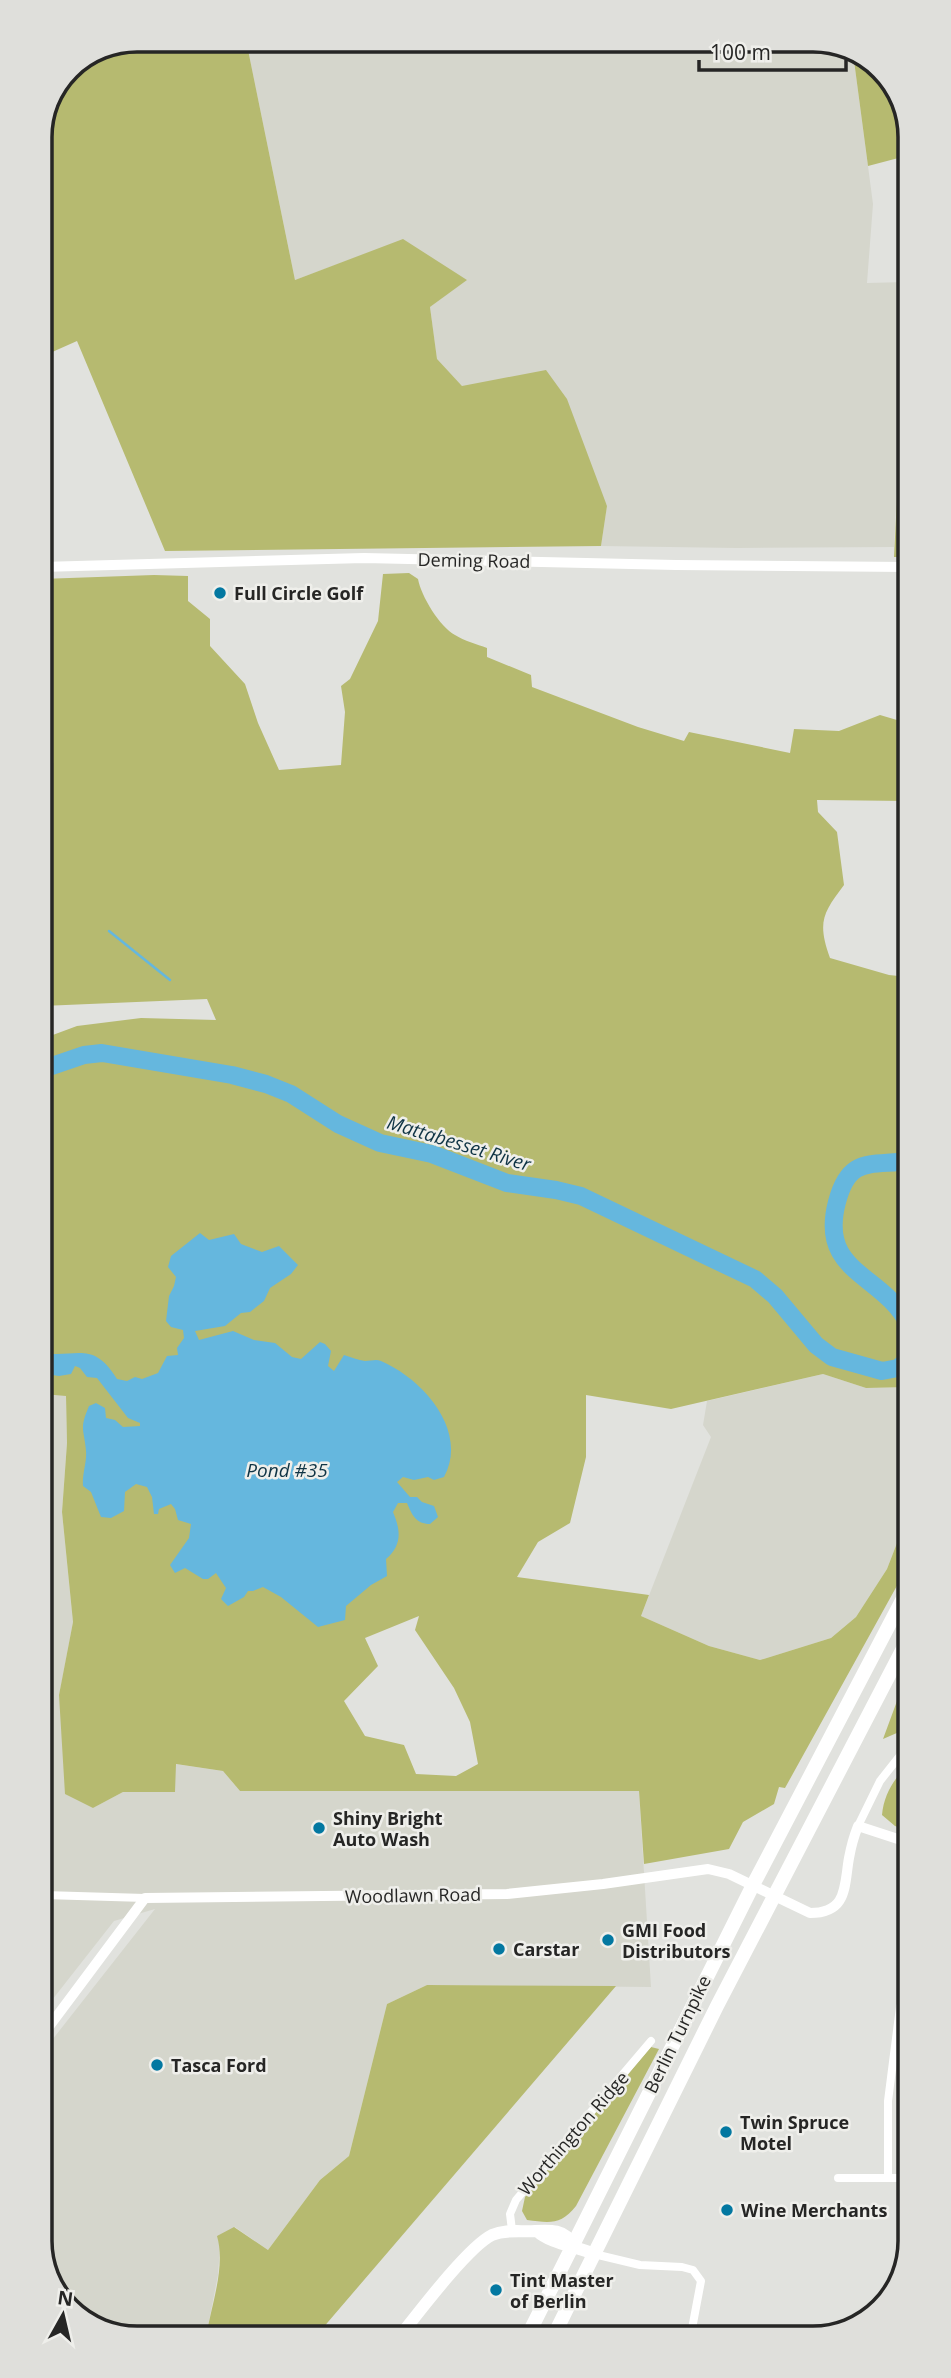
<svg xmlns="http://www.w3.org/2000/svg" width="951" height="2378" viewBox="0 0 951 2378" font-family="'Open Sans',sans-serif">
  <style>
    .built { fill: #d5d6cc }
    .green { fill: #b6ba70; fill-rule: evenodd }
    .water { fill: #65b7de }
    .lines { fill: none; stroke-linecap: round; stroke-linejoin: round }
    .stream { stroke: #65b7de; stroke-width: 2.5 }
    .river { stroke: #65b7de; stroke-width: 18 }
    .minor { stroke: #fff; stroke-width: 8 }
    .tertiary { stroke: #fff; stroke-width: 10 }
    .secondary { stroke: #fff; stroke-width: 12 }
    .trunk { stroke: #fff; stroke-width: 14 }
    .poi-dot { fill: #0378a1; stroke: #efefeb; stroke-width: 2.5 }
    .labels { text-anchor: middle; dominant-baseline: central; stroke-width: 5; stroke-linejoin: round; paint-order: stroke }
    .street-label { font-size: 18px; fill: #262625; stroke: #efefeb }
    .poi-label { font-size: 18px; font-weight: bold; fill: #262625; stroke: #efefeb; text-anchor: start }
    .water-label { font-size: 19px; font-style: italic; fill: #0f3445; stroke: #efefeb }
    .rim { fill: none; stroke: #262625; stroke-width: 3.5 }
  </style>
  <rect width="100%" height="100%" fill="#e1e2de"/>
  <path class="built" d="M246,40H821L853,53L873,204L867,283L906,282V379L903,380L894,547L737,548L601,546L607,505L462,386L437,360L430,307L466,280L403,240L295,280Z
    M823,1374L866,1388L909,1387V1512L887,1569L856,1617L831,1638L760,1660L709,1646L641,1616L711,1437L703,1425L707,1401Z
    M43,1394L66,1395L67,1443L62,1512L73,1622L59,1696L93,1808L123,1792H175V1764L223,1771L240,1791H639L651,1987L427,1985L387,2004L349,2156L320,2180L268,2250L235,2227L220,2246L218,2275L206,2337L130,2338L78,2317L45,2272V2049L155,1909L114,1921L45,2009Z"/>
  <path class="green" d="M137,40H246L295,280L403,239L467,280L430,307L437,359L462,386L546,370L567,399L607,506L601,546L165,551L77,341L41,357L40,131L69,68Z
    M853,53L873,61L906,106V156L868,166Z
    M903,379H906L907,557H894Z
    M409,573L418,579C421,596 440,627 455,635C464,641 477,644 487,648V657L531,675L532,687L638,727L684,741L689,732L790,753L794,729L839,731L880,715L907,723V801L817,800L818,812L837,832L844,885C823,913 817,922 830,958L889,975L908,977L909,1387L866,1388L823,1374L671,1409L586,1395V1457L570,1523L538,1542L517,1577L649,1595L641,1616L709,1646L760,1660L831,1638L856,1617L887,1569L909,1512V1564L785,1788L779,1787L774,1804L743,1822L729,1849L644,1864L639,1791H240L223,1771L176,1764L175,1792H123L93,1808L65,1794L59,1695L73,1622L62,1512L67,1443L66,1396L43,1394L42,1039L77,1026L141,1018L216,1020L207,999L42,1006L41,579L154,575L188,576V601L210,619V646L245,684L258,723L279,770L341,765L345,712L341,686L350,679L378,621L383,574ZM419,1616L415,1630L454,1688L470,1722L478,1764L456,1776L416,1774L404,1745L365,1736L344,1701L378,1666L365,1638Z
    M909,1679L910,1725L906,1729L883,1739L900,1693Z
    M910,1762V1831L895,1826L882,1815C884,1793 895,1778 910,1762Z
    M427,1985L616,1986L316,2336L206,2337C211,2306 226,2267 217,2236L234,2227L268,2250L320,2180L349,2156L387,2004Z
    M651,2047L659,2049L576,2206C561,2225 550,2223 527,2220L522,2211L525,2197Z"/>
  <path class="water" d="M200,1233L209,1240L234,1234L241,1244L262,1252L279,1246L298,1265L291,1274L270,1288L264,1301L250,1312L241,1313L225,1326L195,1331L199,1340L233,1331L254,1340L275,1343L292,1357L301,1359L320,1342L325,1344L331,1351L328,1366L334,1371L344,1355C351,1357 358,1360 365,1361C371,1361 376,1359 381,1361C423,1379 469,1431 444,1477L434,1480L428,1477L414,1480L403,1477L397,1482L410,1497H417L422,1502L434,1506L438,1517L430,1524C416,1524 412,1515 407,1503H398L393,1512C401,1531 402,1545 386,1559L387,1576L371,1585L346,1606L345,1620L318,1627L281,1597L263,1587L253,1591H248L244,1597L228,1606L221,1599L226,1588L216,1573L208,1579H203L185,1568L175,1573L170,1565L189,1538L191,1524L178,1520L175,1509L171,1504L159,1509L158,1514H154L152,1497L147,1487L136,1484L125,1492L124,1511L111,1518L101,1517L91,1492L83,1486C82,1474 87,1462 86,1451C84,1428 79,1430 89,1406L96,1403L105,1408L106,1418L115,1420L123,1427L140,1426V1423L128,1418L97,1378L87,1377L80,1368L75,1366L71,1374L59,1376L46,1374L43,1353C77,1358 93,1340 117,1379L127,1381L135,1377L142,1379L158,1373L167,1356L178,1355L177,1348L184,1338L183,1330L171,1327L166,1321L169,1296L174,1286L176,1277L168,1267L171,1256Z"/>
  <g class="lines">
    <path class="stream" d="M109,931L170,980"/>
    <path class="river" d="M43,1069L84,1055L102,1053L232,1075L266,1084L291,1094L338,1124L380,1143L432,1154L507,1183L556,1190L581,1196L755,1279L775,1296L816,1345L832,1357L882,1371L898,1368L909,1359
      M908,1161C870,1166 849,1156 837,1202C818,1274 883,1273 909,1325"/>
    <path class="minor" d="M858,1826L880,1781L910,1743
      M44,1895L145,1898
      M838,2178H911
      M888,2178V2101L900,2007L910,1982
      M512,2230L510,2214L516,2200L651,2041
      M594,2254L640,2265L682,2267L693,2270L701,2281L691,2334"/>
    <path class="tertiary" d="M41,567L364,558L676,565L907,567
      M45,2032L145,1898L507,1894L603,1884L708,1869L729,1874L810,1913C848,1913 844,1886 849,1858C851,1847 854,1836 858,1826L910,1843"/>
    <path class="secondary" d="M537,2231C551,2244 576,2246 594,2254
      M400,2336C419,2312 468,2247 492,2235C506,2229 520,2232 535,2231C550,2230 565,2229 573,2245"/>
    <path class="trunk" d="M528,2335L753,1885L909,1587
      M554,2335L717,2006L909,1637"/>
  </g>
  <g class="poi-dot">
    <circle cx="220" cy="593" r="7"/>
    <circle cx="319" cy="1828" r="7"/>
    <circle cx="608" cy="1940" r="7"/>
    <circle cx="499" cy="1949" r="7"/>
    <circle cx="157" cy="2065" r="7"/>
    <circle cx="726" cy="2132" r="7"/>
    <circle cx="727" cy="2210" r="7"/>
    <circle cx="496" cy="2290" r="7"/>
  </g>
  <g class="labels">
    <g class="street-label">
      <text transform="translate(474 560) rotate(1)">Deming Road</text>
      <text transform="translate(413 1895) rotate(-1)">Woodlawn Road</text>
      <text transform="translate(677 2034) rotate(-64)">Berlin Turnpike</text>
      <text transform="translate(573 2133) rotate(-49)">Worthington Ridge</text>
    </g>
    <g class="poi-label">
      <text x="234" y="593">Full Circle Golf</text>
      <text x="333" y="1818">Shiny Bright<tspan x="333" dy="21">Auto Wash</tspan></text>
      <text x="622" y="1930">GMI Food<tspan x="622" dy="21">Distributors</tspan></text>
      <text x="513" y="1949">Carstar</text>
      <text x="171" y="2065">Tasca Ford</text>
      <text x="740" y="2122">Twin Spruce<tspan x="740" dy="21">Motel</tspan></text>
      <text x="741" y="2210">Wine Merchants</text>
      <text x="510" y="2280">Tint Master<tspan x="510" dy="21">of Berlin</tspan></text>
    </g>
    <g class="water-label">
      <text transform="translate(459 1143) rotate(17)">Mattabesset River</text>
      <text x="287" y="1470">Pond #35</text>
    </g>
  </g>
  <path d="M0 0H951V2378H0ZM137 52H813A85 85 0 0 1 898 137V2241A85 85 0 0 1 813 2326H137A85 85 0 0 1 52 2241V137A85 85 0 0 1 137 52Z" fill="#dfdfdb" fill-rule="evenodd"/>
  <path class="rim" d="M137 52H813A85 85 0 0 1 898 137V2241A85 85 0 0 1 813 2326H137A85 85 0 0 1 52 2241V137A85 85 0 0 1 137 52Z"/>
  <g transform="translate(63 2315) rotate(8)" stroke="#efefeb" stroke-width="5" paint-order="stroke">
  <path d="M0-5L12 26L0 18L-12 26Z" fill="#262625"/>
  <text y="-10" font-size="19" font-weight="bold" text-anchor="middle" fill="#262625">N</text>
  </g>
  <path d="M699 60v10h147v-10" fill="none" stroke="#262625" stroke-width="3.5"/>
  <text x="710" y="60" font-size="21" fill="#262625" stroke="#efefeb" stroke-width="5" paint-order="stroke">100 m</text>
</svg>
